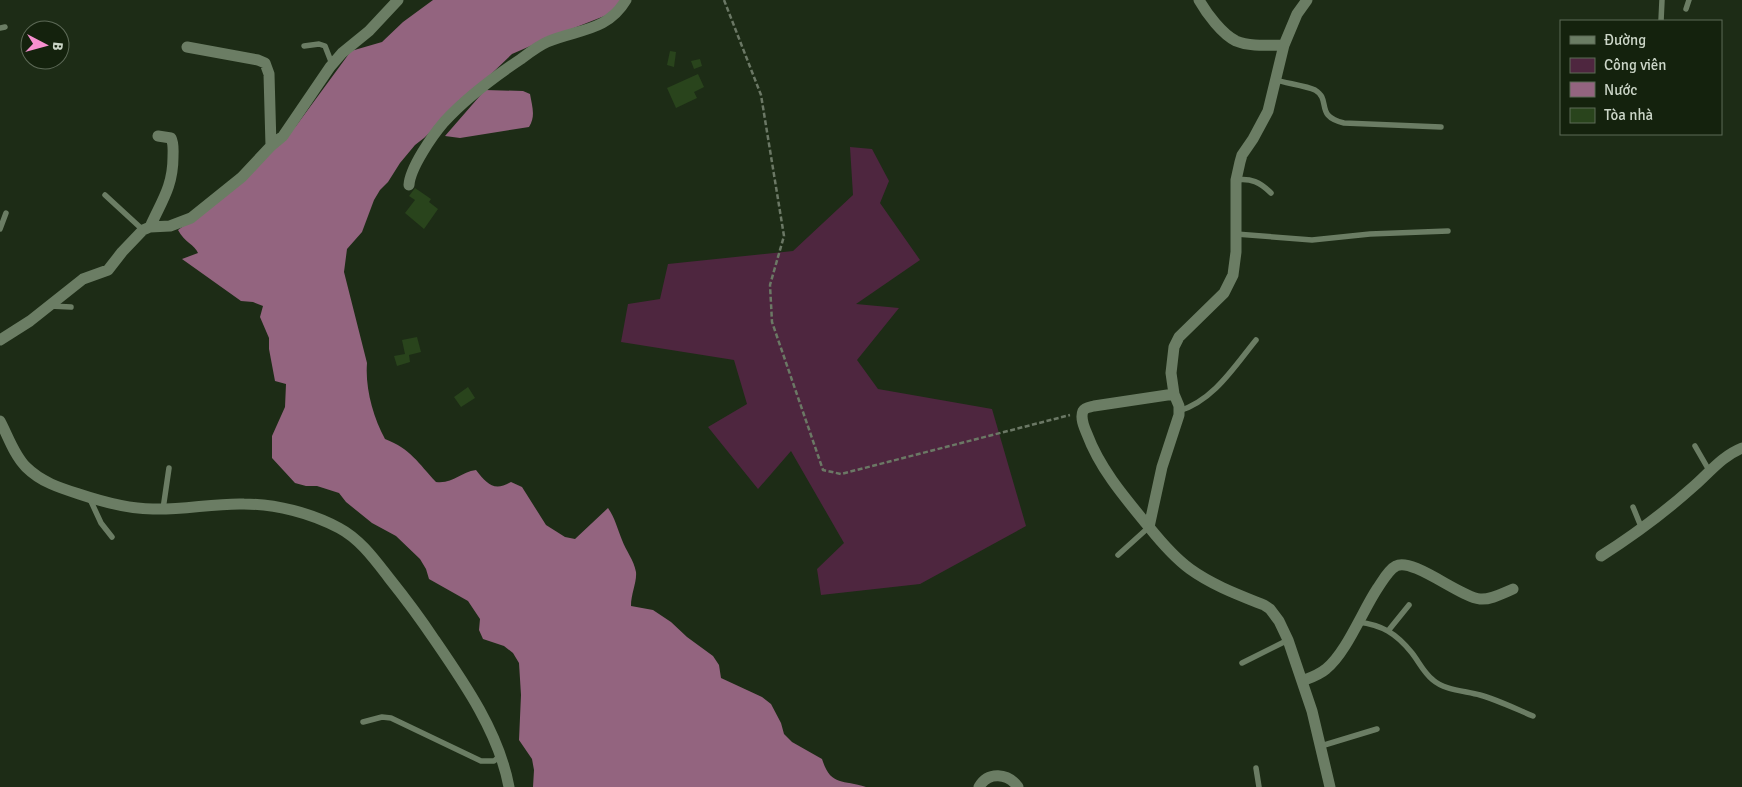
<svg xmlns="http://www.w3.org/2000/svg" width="1742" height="787" viewBox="0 0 1742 787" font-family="Signika,sans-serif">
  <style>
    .green { fill: #4e263f }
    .water { fill: #93647f }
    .building { fill: #29441c }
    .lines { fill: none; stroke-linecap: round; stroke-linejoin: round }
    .path { stroke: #6b7865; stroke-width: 2.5; stroke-dasharray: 5 2.5; stroke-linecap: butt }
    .lane { stroke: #6b7d64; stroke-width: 5.5 }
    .street { stroke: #6b7d64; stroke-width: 11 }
  </style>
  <rect width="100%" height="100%" fill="#1d2c16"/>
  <path class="green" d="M850,147L872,149L889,181L880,203L920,260L856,304L899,308L857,360L878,389L992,409L1026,526L920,584L821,595L817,569L844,543L791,451L758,489L708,427L747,404L734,360L621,342L628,304L660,299L668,264L793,251L853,195Z"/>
  <path class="water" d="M433,0H623L607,15L551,37L512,54L424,138L415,145L400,163L388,182L380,190L374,200L362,232L347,249L344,272L367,363C365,388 373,417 385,439C411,449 418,463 436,482C454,484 460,472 476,470C487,484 494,492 511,482L522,487L546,525L565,537L575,539L608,508C615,518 617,528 622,540C626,551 634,560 636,572C637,582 631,594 631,606L653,610L671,622L687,637L713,656L719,665L721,678L762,697L771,704L781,723L784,734L792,742L822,759C831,787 842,779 866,787H533L534,770L532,759L519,740L521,695L519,663L513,653L504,646L483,639L479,630L480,619L468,601L429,579L426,569L420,559L396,536L372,523L346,502L339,493L317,486H306L295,483L272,458V436L285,407L286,384L275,381L269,349V338L260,317L263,306L253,302L241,301L182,259L198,253C195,245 184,242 178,230L217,202L296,126L351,51L382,42L403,22Z
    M485,90L523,91L530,94C532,106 536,116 529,127L460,138L445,136Z"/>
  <path class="building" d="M670,51L676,52L674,67L667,65Z
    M700,59L702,66L694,69L691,61Z
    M698,74L704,87L694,92L697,98L676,108L667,88Z
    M415,188L431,199L429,202L438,209L424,229L405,213L415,200L409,196Z
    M417,337L421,352L409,355L410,362L397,366L394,356L405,354L402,340Z
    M468,387L475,398L461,407L454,397Z"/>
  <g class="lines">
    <path class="path" d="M724,0L761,95L784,236L770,285L772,322L823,470L841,474L1070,415"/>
    <path class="lane" d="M1686,9L1689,0
      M1661,21L1662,0
      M0,28L5,27
      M304,46L319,44L325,46L332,64
      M1276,80C1285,83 1307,86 1315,90C1332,100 1314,116 1344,123L1441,127
      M1236,180C1251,178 1260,182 1271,193
      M105,195L143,230
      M0,229L6,213
      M1236,234L1312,240L1370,234L1448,231
      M50,306L71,307
      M1179,411C1214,400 1234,367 1256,340
      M1695,446L1710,472
      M89,497L101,523L112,537
      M1633,507L1642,529
      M163,509L169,468
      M1118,555L1149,527
      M1358,622C1382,625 1396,633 1412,653C1419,662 1424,673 1433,680C1444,690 1466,691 1480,695C1498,700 1516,709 1533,716
      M1388,631L1409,605
      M1242,663L1288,640
      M363,722L382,717L391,718L481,761H494L501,755
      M1321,746L1377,729
      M1256,768L1259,787"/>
    <path class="street" d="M1199,0C1207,14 1222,34 1236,41C1250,47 1269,45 1284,45
      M1307,0L1297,14L1284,45L1268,111L1253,139L1242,155L1240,162L1236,180V252L1233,275L1224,293L1179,337L1174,347L1171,373L1174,394L1179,406V415L1162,467L1149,527C1161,542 1175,558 1190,569C1212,585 1239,595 1264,605L1270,609L1279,621L1288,640L1312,711L1330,787
      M187,47L258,60L265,63L269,74L271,146
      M409,185C410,168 432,136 444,122C466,98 494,77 521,59C529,53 538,46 547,42C577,29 607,32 626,0
      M150,227C161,202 173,187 173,157C173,151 174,144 171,138L158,136
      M0,340L30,321L83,279L108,270L122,252L143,230L150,227L170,226L191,218L242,177L271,146L283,136L330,67L342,53L369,31L398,0
      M0,421C8,436 14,455 26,467C41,482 60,488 79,494C103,502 128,509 153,509C184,510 214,503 244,504C276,504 311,513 339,528C360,539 375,560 389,578C405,598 420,618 434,639C465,684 499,733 509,787
      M1149,527C1125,498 1100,469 1087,434C1084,427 1080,418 1083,411C1085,407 1090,407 1094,406L1174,394
      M1601,556C1634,535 1665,512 1694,486C1710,472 1722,456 1742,448
      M1302,681C1310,678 1319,675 1326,669C1346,653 1362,612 1377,589C1382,582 1388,570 1396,566C1412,557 1460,597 1480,599C1491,600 1503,593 1513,589
      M979,787C988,771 1008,773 1018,787"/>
  </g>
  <rect x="1560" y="20" width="162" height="115" fill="#14220d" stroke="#5d6a57"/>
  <rect x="1570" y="36" width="25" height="8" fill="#6b7d64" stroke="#5d6a57"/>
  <text x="1604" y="45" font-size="15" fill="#cbd5c7">Đường</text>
  <rect x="1570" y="58" width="25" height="15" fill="#4e263f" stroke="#5d6a57"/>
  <text x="1604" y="70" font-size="15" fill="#cbd5c7">Công viên</text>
  <rect x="1570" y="82" width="25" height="15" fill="#93647f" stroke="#5d6a57"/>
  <text x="1604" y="95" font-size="15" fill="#cbd5c7">Nước</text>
  <rect x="1570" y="108" width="25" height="15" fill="#29441c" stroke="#5d6a57"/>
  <text x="1604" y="120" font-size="15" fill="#cbd5c7">Tòa nhà</text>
  <g transform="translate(45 45) rotate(96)"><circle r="24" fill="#14220d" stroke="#5d6a57"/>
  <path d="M0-4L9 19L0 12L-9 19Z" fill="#f690cf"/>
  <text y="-8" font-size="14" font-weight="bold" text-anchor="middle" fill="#cbd5c7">B</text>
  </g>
</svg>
